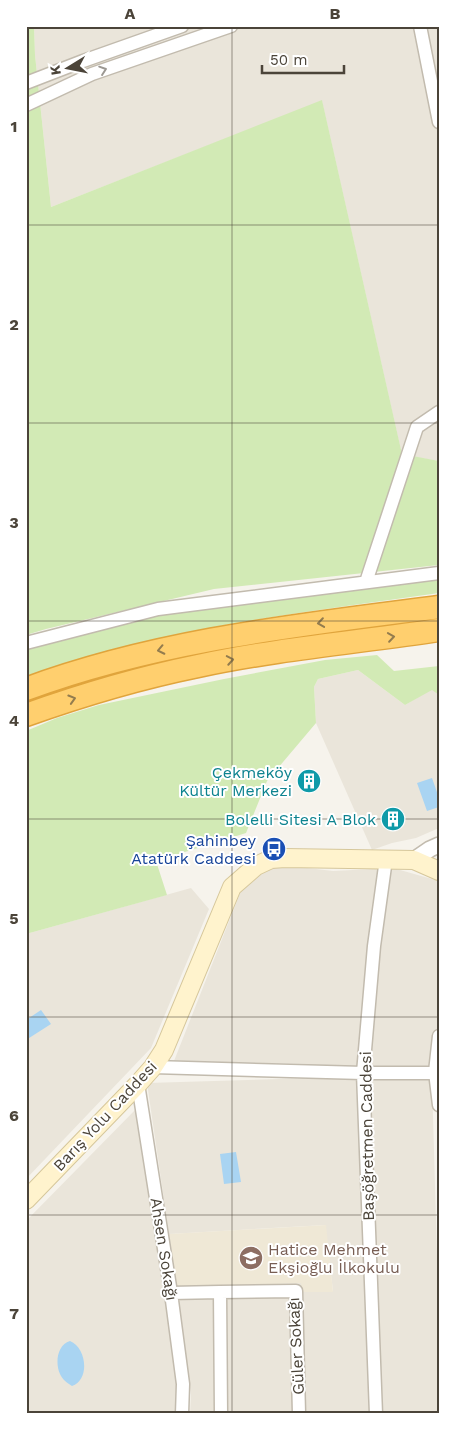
<svg xmlns="http://www.w3.org/2000/svg" width="465" height="1440" viewBox="0 0 465 1440" font-family="'Work Sans',sans-serif">
  <style>
    .residential { fill: #eae5da }
    .education { fill: #efe8d6 }
    .green { fill: #d2eab5 }
    .water { fill: #a9d4f2 }
    .lines { fill: none; stroke-linecap: round; stroke-linejoin: round }
    .minor-casing { stroke: #c2bbae; stroke-width: 15 }
    .tertiary-casing { stroke: #c2bbae; stroke-width: 18 }
    .secondary-casing { stroke: #d6c79b; stroke-width: 20 }
    .motorway-casing { stroke: #e0a43c; stroke-width: 25 }
    .minor { stroke: #fff; stroke-width: 12 }
    .tertiary { stroke: #fff; stroke-width: 15 }
    .secondary { stroke: #fff3cd; stroke-width: 18 }
    .motorway { stroke: #ffcf6e; stroke-width: 22 }
    .oneway { stroke: #9c9892 }
    .oneway2 { stroke: #937c4e }
    .grid { fill: none; stroke: #4b4439; stroke-width: 1; stroke-opacity: 0.55 }
    .labels { text-anchor: middle; dominant-baseline: central; stroke-width: 4; stroke-linejoin: round; paint-order: stroke }
    .culture-label { font-size: 16px; fill: #0d838f; stroke: #fff; text-anchor: end }
    .transit-label { font-size: 16px; fill: #164399; stroke: #fff; text-anchor: end }
    .street-label { font-size: 16px; fill: #4b4439; stroke: #fff }
    .education-label { font-size: 16px; fill: #785e54; stroke: #fff; text-anchor: start }
    .neatline { fill: none; stroke: #4b4439; stroke-width: 2 }
    .grid-label { font-size: 16px; text-anchor: middle; font-weight: bold; fill: #4b4439 }
  </style>
  <rect width="100%" height="100%" fill="#f6f3ec"/>
  <path class="residential" d="M34,26H439V461L402,455L322,101L51,207L35,55Z
    M358,670L405,705L432,689L439,695V828L416,838L392,843L372,850L316,723L314,687L318,679Z
    M282,865L333,871L393,868L439,881V1023L432,1081L439,1325V1414H190L191,1395L177,1288L301,1283L333,1291L325,1225L169,1234L147,1083L313,1078L310,1064L174,1061L248,873Z
    M191,888L209,909L151,1048L26,1179V934Z
    M136,1109L177,1365L175,1414H26V1221Z"/>
  <path class="education" d="M326,1225L333,1292H302L301,1283L177,1288L169,1234Z"/>
  <path class="green" d="M26,26H34L35,55L51,207L322,100L402,454L439,461V565L214,589L46,629L26,635Z
    M439,576V593C300,613 158,628 26,677V649L158,614Z
    M377,655L394,671L439,666V695L432,690L405,705L358,670L318,679L314,687L316,723L267,781L246,833L156,861L167,895L26,934V731L57,718L99,705L224,679L325,660Z"/>
  <path class="water" d="M432,778L439,798V807L427,811L417,783Z
    M41,1010L51,1024L26,1040V1020Z
    M236,1152L241,1182L224,1184L220,1154Z
    M70,1341C87,1348 90,1380 72,1386C67,1383 62,1379 60,1374C55,1363 57,1345 70,1341Z"/>
  <g class="lines">
    <g class="minor-casing">
      <path id="minor" d="M420,26L439,122
        M26,83L83,61L182,26
        M26,105L92,74L231,26
        M366,582L417,427L439,412
        M26,643L158,609L439,573
        M439,1036L435,1072L439,1105
        M153,1067L363,1073H439
        M138,1084L171,1293L183,1384L182,1414
        M220,1292L296,1291L299,1414
        M171,1293L220,1292L221,1414
        M376,1414L363,1073L374,946L386,859"/>
    </g>
    <g class="tertiary-casing">
      <path id="tertiary" d="M414,860L430,849L439,845"/>
    </g>
    <g class="secondary-casing">
      <path id="secondary" d="M26,1200L138,1084L153,1067L164,1050L232,887L256,866L271,859L285,858L414,860L439,871"/>
    </g>
    <g class="motorway-casing">
      <path id="motorway" d="M26,689C158,640 300,625 439,607
        M26,715C82,695 139,678 198,666C277,649 359,642 439,630"/>
    </g>
    <use href="#minor" class="minor"/>
    <use href="#tertiary" class="tertiary"/>
    <use href="#secondary" class="secondary"/>
    <use href="#motorway" class="motorway"/>
  </g>
  <defs><path id="oneway-chevron" d="M-2-3.5L2.5 0L-2 3.5" fill="none" stroke-width="1.6" stroke-linecap="round" stroke-linejoin="round" transform="scale(1.25)"/></defs>
  <use class="oneway" href="#oneway-chevron" transform="translate(103 70) rotate(-19)"/>
  <g class="oneway2">
    <use href="#oneway-chevron" transform="translate(321 623) rotate(172)"/>
    <use href="#oneway-chevron" transform="translate(391 637) rotate(-8)"/>
    <use href="#oneway-chevron" transform="translate(161 650) rotate(168)"/>
    <use href="#oneway-chevron" transform="translate(230 660) rotate(-10)"/>
    <use href="#oneway-chevron" transform="translate(72 699) rotate(-17)"/>
  </g>
  <path class="grid" d="M232,26V1414M26,225H439M26,423H439M26,621H439M26,819H439M26,1017H439M26,1215H439"/>
  <defs>
    <g id="building-disc" transform="scale(1.25)"><circle r="9.5" fill="#0f9aa8" stroke="#fff"/><path d="M-4-6H4V6H1V3H-1V6H-4ZM-2.5-4.3h1.7v1.8h-1.7ZM.8-4.3h1.7v1.8H.8ZM-2.5-1h1.7V.8h-1.7ZM.8-1h1.7V.8H.8Z" fill="#fff"/></g>
    <g id="bus-disc" transform="scale(1.25)"><circle r="9.5" fill="#1a4fb4" stroke="#fff"/><path d="M-5-6H5V4H4V6H2V4H-2V6H-4V4H-5ZM-3.5-4V0h7V-4ZM-3.5 1.2v1.5H-2V1.2ZM2 1.2v1.5H3.5V1.2Z" fill="#fff"/></g>
    <g id="school-disc" transform="scale(1.25)"><circle r="9.5" fill="#8d6e63" stroke="#fff"/><path d="M0-5L7-2L0 1L-7-2ZM-4 1L0 2.5L4 1V4Q0 6-4 4Z" fill="#fff"/></g>
  </defs>
  <g fill-rule="evenodd">
    <use href="#building-disc" x="309" y="781"/>
    <use href="#building-disc" x="393" y="819"/>
    <use href="#bus-disc" x="274" y="849"/>
    <use href="#school-disc" x="251" y="1258"/>
  </g>
  <g class="labels">
    <g class="culture-label">
      <text x="292" y="772">Çekmeköy<tspan x="292" dy="18">Kültür Merkezi</tspan></text>
      <text x="376" y="819">Bolelli Sitesi A Blok</text>
    </g>
    <g class="transit-label">
      <text x="256" y="840">Şahinbey<tspan x="256" dy="18">Atatürk Caddesi</tspan></text>
    </g>
    <g class="street-label">
      <text transform="translate(105 1116) rotate(-47)">Barış Yolu Caddesi</text>
      <text transform="translate(367 1136) rotate(-91)">Başöğretmen Caddesi</text>
      <text transform="translate(164 1249) rotate(81)">Ahsen Sokağı</text>
      <text transform="translate(296 1346) rotate(-93)">Güler Sokağı</text>
    </g>
    <g class="education-label">
      <text x="268" y="1249">Hatice Mehmet<tspan x="268" dy="18">Ekşioğlu İlkokulu</tspan></text>
    </g>
  </g>
  <rect width="465" height="1440" fill="none" stroke="#ffffff" stroke-width="55"/>
  <g transform="translate(68 68) rotate(260)" stroke="#ffffff" stroke-width="4" paint-order="stroke">
  <path d="M0-4L9 19L0 12L-9 19Z" fill="#4b4439"/>
  <text y="-8" font-size="14" font-weight="bold" text-anchor="middle" fill="#4b4439">K</text>
  </g>
  <path d="M262 65v8h82v-8" fill="none" stroke="#4b4439" stroke-width="2.5"/>
  <text x="270" y="65" font-size="15" fill="#4b4439" stroke="#ffffff" stroke-width="4" paint-order="stroke">50 m</text>
  <rect x="28" y="28" width="410" height="1384" class="neatline"/>
  <g class="grid-label">
    <text x="130" y="19">A</text>
    <text x="335" y="19">B</text>
    <text x="14" y="132">1</text>
    <text x="14" y="330">2</text>
    <text x="14" y="528">3</text>
    <text x="14" y="726">4</text>
    <text x="14" y="924">5</text>
    <text x="14" y="1121">6</text>
    <text x="14" y="1319">7</text>
  </g>
</svg>
